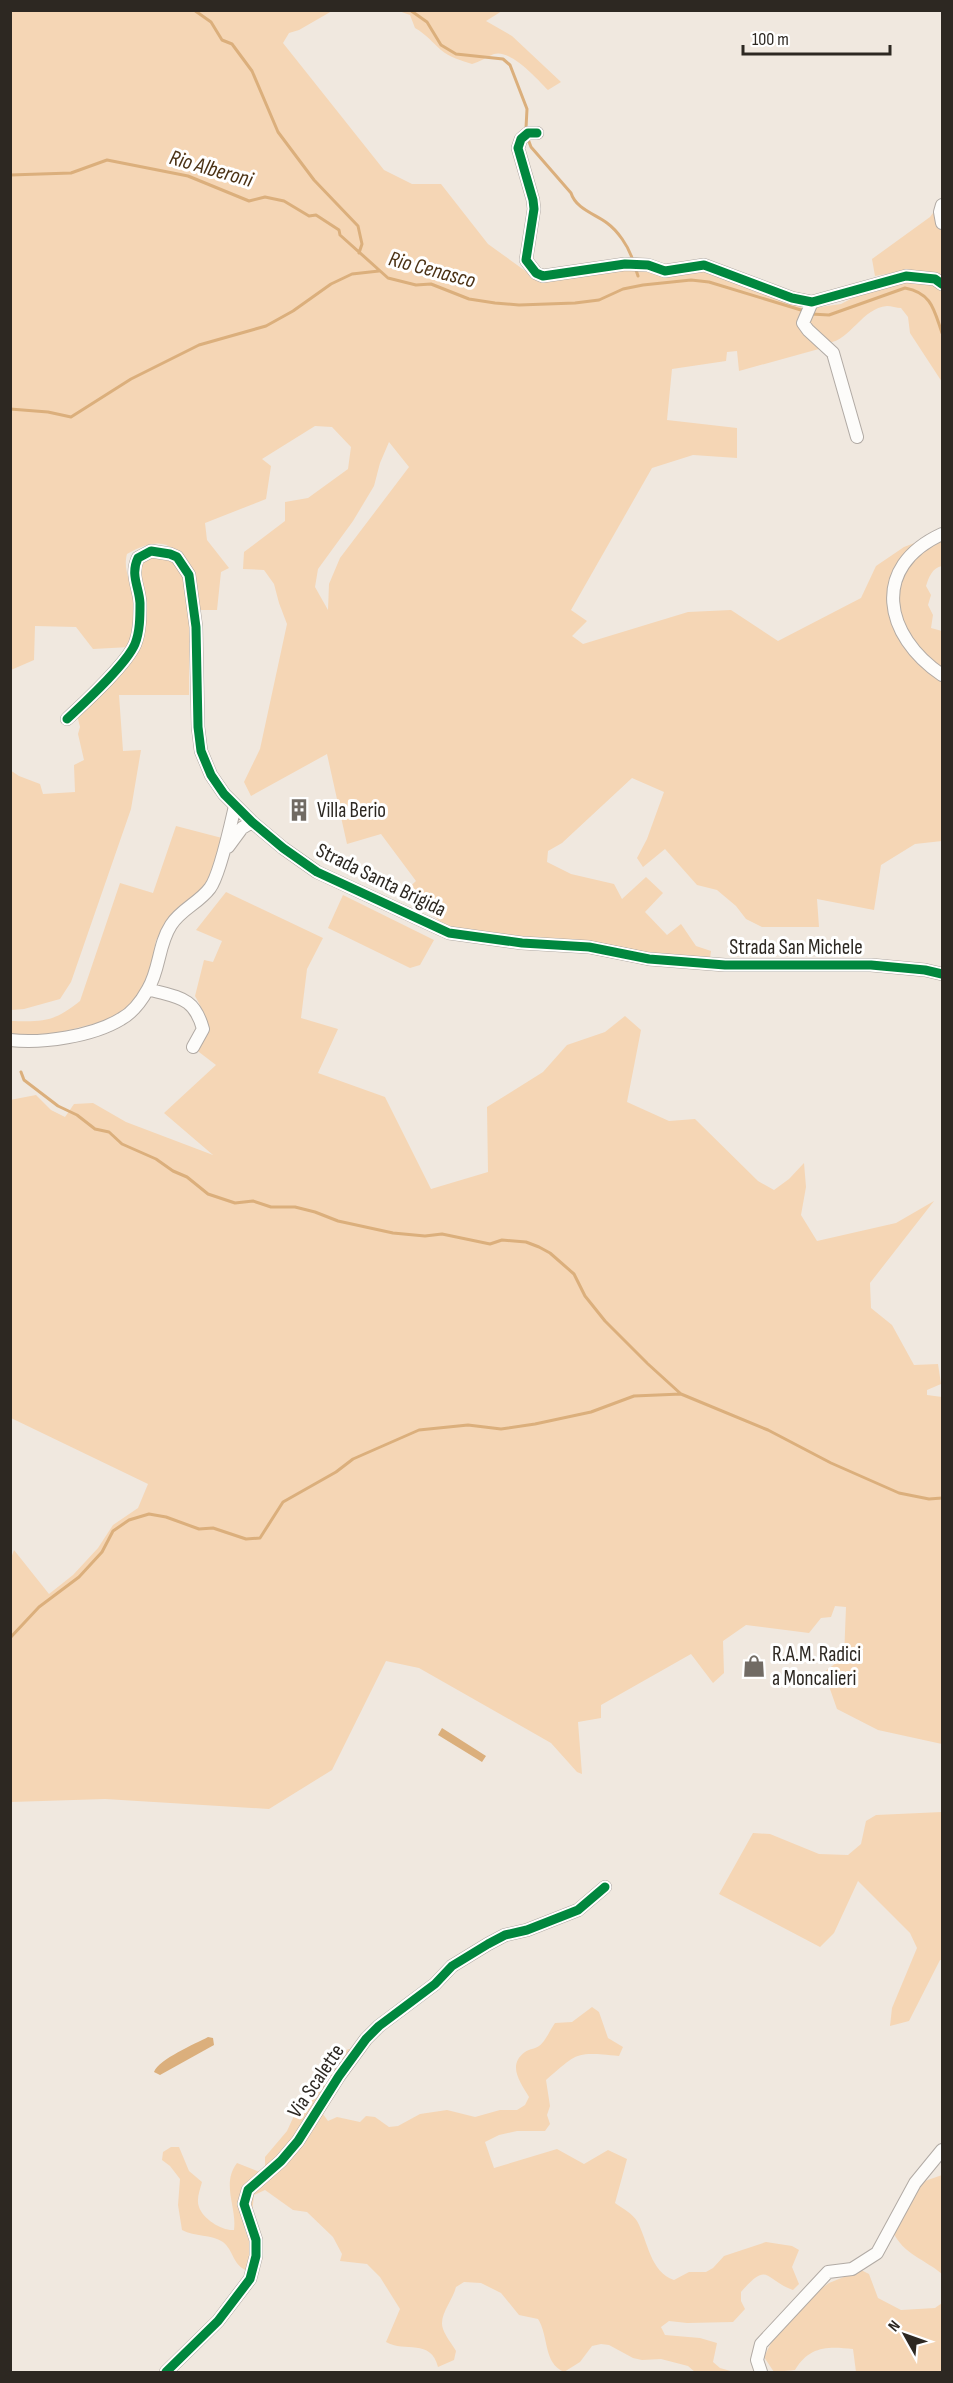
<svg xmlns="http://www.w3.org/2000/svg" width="953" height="2383" viewBox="0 0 953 2383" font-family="'Sofia Sans Condensed',sans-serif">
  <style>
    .green { fill: #f5d6b5; fill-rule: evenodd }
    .water { fill: #dbaf7c }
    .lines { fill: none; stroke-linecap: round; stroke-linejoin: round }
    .stream { stroke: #dbaf7c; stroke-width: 3 }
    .minor-casing { stroke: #b1aaa4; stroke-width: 14 }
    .minor { stroke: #fdfcfa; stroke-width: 12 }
    .cycleway-casing { stroke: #fff; stroke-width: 13 }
    .cycleway { stroke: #00873e; stroke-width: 9 }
    .labels { text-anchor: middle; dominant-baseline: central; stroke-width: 6; stroke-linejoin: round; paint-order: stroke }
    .poi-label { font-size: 21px; fill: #2d2822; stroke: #fff; text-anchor: start }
    .street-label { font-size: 21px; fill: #2d2822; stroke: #fff }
    .water-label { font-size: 22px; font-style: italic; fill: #4b3215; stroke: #fff }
  </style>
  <rect width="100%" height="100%" fill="#f0e8df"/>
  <path class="green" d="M10,11H332L299,30L289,33L283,43L384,170L412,184H441L488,244L531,275L599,269L707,271L803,308L802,314L826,347L739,371L737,351L727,352L726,361L672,369L667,420L737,428V458L693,455L652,468L571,610L587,621L572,636L583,644L688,612L731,610L778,641L861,598L876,566L904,547L917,542L894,567L888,596L889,617L905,648L942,679V841L915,844L881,865L874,910L817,899L819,927H762L746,919L736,906L717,890L697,885L665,849L643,867L637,858L647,839L664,792L632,778L562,843L548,851L547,862L571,874L614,884L622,899L646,877L663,893L645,912L667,935L681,924L696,946L711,951L710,958L648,953L591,942L523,939L449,928L403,893L416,881L381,834L347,844L327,754L251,796L244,782L260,749L287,624L279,603L274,584L264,570L243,569L244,552L285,521V502L308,498L348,469L351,447L332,427L315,426L262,459L271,466L266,499L205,523L207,540L229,568L221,572L217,610H198C185,569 182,522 127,554C123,569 130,580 133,595C136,612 134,630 130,647L93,649L76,627L35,626L34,660L11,670ZM389,442L409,467L340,558L329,584L328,610L315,587L318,569L353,521L374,486L380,463Z
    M399,11H502L486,21L512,36L561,82L548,90C537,79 511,49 494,54C486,57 480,62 472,64C462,61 449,57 441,50C431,41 427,35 415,28L410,15Z
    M936,209L942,225V276L909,270L875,276L872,259L930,217Z
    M916,279L942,288V382L910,333L908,317L901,308C897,308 891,306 887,306C862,308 851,340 828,343L807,323L813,308L841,304L866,291Z
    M942,538V566C932,568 929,577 926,586L931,595L928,605L933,615L931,628L942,631V671C930,663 905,636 900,622C895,607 897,581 906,568C915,555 930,546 942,538Z
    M151,554L175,559L185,573L195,640L189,643V695H119L123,751L141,750L131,809L71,982L60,999L24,1009L11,1010L10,770L19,776L40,784L43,794L75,792L74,765L84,760L78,734L80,727L77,715L135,650L136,571L140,561Z
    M176,826L222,838L208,880L198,894L176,910L156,940L150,973L143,989L129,1008L113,1019L57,1033L27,1038L11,1035L10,1021C43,1022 54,1022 80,1001L120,883L153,893Z
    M226,892L323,938L307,969L301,1018L338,1029L318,1073L385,1097L431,1189L488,1172L487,1107L543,1072L567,1045L605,1032L625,1016L641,1030L627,1102L669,1121L695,1119L758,1181L774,1190L789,1179L804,1163L806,1187L801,1215L817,1241L896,1223L934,1201L870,1283L871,1308L892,1325L914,1365L938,1364L941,1384L927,1390V1395L942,1397V1744L878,1730L837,1709L824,1672L844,1657L846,1607L835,1606L831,1617L821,1618L809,1633L746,1625L723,1641L724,1673L713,1683L691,1654L601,1705V1718L578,1722L582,1774L577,1772L551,1743L419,1668L386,1661L332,1770L269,1809L105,1799L11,1802L10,1561L14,1550L49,1594L73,1575L98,1548L113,1525L138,1508L148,1484L11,1418L10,1100L36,1095L51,1110L65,1117L74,1104L93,1103L126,1122L213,1155L164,1113L216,1065L195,1049C211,1029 207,1017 195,996L204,960L213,962L222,941L196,930Z
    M343,895L434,940L420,965L410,968L328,928Z
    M942,1812V1960H940L909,2021L890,2026L892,2008L917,1948L910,1933L858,1881L834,1933L820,1947L719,1894L753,1833L770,1834L819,1854L848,1855L861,1844L866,1821L876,1815Z
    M592,2007L599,2012L608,2038L623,2047L619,2056C574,2052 579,2052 546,2080L550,2106L547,2115L550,2124L545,2131H517L499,2135L485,2142L494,2168L557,2149L584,2164L608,2150L627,2159L615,2203C622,2208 633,2214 637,2221C648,2241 650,2272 674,2280L689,2272H706L713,2268L724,2256L766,2242L792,2246L799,2250L792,2267L799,2284L793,2290C764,2280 769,2260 741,2292V2301L745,2309L733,2322L687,2323L669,2321L661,2327L665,2335L700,2338L717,2343L713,2362L720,2368L734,2372H695L688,2366L661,2359L642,2360L633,2358L609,2345L601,2344L592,2346L580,2362L564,2372C543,2363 549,2336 538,2319L519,2315L501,2293L481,2283L464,2282L456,2287C453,2300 438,2316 443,2329C446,2337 452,2344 456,2351L454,2360L438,2367C431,2338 405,2353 386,2342L400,2309L380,2277L367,2264L340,2261L342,2254L333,2237L307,2212L293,2210L265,2190L254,2195L252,2213L245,2230L251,2246L252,2264L247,2271C232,2264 234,2251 223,2242C211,2234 195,2237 182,2230L178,2205L180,2179L170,2166L162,2160L163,2152L171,2147H179L189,2171L202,2182C200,2190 196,2199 199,2207C203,2219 222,2231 234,2230C237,2207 221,2184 237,2163L260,2172L265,2166V2157L287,2131L298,2107L348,2049L356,2050L357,2059L323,2114L328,2121L337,2117L360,2122L366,2116L375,2117L389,2127L398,2126L420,2114L447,2110L475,2117L500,2110H517L525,2105L529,2097C520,2082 507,2065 525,2052C529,2049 535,2049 539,2046C545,2042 550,2030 555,2023L572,2022Z
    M942,2175V2274C926,2260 903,2254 893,2232L919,2186L925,2181Z
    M861,2270L869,2274L878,2298L901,2310L935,2308L942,2303V2372H856L853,2349C828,2346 809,2346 795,2370L774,2372L764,2357L773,2339L822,2288L829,2283Z"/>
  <path class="water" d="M442,1728L486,1756L482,1762L438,1735Z
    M208,2037L213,2038L214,2045L160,2075L154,2072C159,2059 195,2044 208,2037Z"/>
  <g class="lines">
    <path class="stream" d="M194,10L211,22L222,40L232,44L252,71L278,132L314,180L358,226L362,244L359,253
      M410,10L427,22L441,45L456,54L503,59L510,65L527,109L526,128
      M528,139L531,147L571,193C576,209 595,214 607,223C618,231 628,246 632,258
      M10,175L71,173L107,160L188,176L249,201L265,197L284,201L309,216L316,215L339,230L340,235L388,278L416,285L431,284L469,299L495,303L519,305L575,303L599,300L623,289L643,285L691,280L709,282L801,310
      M636,270L638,276
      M811,314L829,315L905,288C932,293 934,310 942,333
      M10,409L48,412L71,417L131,379L199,345L266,326L293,311L331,284L352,274L379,271
      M21,1072L24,1080L58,1106L77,1115L95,1129L109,1132L122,1144L156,1159L173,1171L187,1177L208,1194L235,1203L253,1201L271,1207H295L315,1212L338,1221L393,1233L425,1236L442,1234L490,1244L502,1240L526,1242L539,1247L550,1253L574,1274L585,1296L605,1321L647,1363
      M648,1364L681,1394L768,1430L831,1463L899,1493L929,1499L942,1498
      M10,1638L39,1607L79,1577L102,1552L113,1531L129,1520L149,1514L166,1517L199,1529L213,1528L246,1539L260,1538L283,1502L336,1472L353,1459L419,1430L468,1425L501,1429L535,1424L591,1412L634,1396L681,1394"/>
    <g class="minor-casing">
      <path id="minor" d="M537,133H528L521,139L518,148L533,200L534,209L526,260L536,273L543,276L625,264L648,265L665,271L704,265L792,298L812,302L906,276L935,279L942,284
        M942,205L940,212L942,223
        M812,302L803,323L808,330L833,353L857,437
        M942,534C870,567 884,636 942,675
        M67,719C84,703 126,665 135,644C140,631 140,617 140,603C139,586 130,575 138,558L151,551L170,554L177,557L189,575L196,627L198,727L201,751L211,775L224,794L252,822L283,848L317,872L449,933L522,943L589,947L649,959L725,965H871L925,970L942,974
        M228,847L242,828L252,822
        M148,989C178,998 194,996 203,1029L193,1047
        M10,1040C42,1044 93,1036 121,1019C132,1013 142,1000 148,989C160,969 158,945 171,925C181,909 199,903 210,888C220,875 231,823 235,806
        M166,2372L218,2321L250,2279L256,2256V2240L244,2204L248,2190L281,2161L298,2141L339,2076L366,2039L379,2026L435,1984L452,1966L488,1944L505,1935L527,1930L578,1910L605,1887
        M761,2372L757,2360L761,2344L828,2272L852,2269L877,2253L915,2183L942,2150"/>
    </g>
    <use href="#minor" class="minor"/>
    <g class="cycleway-casing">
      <path id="cycleway" d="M537,133H528L521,139L518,148L533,200L534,209L526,260L536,273L543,276L625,264L648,265L665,271L704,265L792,298L812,302L906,276L935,279L942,284
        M67,719C84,703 126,665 135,644C140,631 140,617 140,603C139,586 130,575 138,558L151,551L170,554L177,557L189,575L196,627L198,727L201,751L211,775L224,794L252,822L283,848L317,872L449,933L522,943L589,947L649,959L725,965H871L925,970L942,974
        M166,2372L218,2321L250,2279L256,2256V2240L244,2204L248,2190L281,2161L298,2141L339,2076L366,2039L379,2026L435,1984L452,1966L488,1944L505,1935L527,1930L578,1910L605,1887"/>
    </g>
    <use href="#cycleway" class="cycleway"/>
  </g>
  <defs>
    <g id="building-bare" transform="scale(1.8)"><path d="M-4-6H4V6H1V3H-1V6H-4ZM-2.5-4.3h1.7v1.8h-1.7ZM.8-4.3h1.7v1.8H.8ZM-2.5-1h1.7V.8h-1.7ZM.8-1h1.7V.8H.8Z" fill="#716b64" stroke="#fff" stroke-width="2.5" paint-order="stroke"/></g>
    <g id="shop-bare" transform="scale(1.8)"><path d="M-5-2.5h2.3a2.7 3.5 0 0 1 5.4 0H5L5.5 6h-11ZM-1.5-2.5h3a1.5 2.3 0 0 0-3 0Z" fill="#716b64" stroke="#fff" stroke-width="2.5" paint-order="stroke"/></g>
  </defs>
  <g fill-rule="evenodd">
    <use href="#building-bare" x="299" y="810"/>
    <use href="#shop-bare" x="754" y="1666"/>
  </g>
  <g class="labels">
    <g class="poi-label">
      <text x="317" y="810">Villa Berio</text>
      <text x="772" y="1654">R.A.M. Radici<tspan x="772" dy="24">a Moncalieri</tspan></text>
    </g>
    <g class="street-label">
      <text transform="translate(381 880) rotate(26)">Strada Santa Brigida</text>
      <text x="796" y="947">Strada San Michele</text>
      <text transform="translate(316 2081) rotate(-56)">Via Scalette</text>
    </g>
    <g class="water-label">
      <text transform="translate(211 169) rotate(16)">Rio Alberoni</text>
      <text transform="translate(432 270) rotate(15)">Rio Cenasco</text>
    </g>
  </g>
  <rect width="953" height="2383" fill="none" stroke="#2d2822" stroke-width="24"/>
  <g transform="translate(905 2335) rotate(310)" stroke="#ffffff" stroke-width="4.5" paint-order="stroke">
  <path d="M0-4.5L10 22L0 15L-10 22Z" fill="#2d2822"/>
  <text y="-9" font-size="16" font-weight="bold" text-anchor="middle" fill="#2d2822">N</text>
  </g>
  <path d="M743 45v9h147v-9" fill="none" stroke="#2d2822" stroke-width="3"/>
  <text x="752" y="45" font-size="18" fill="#2d2822" stroke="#ffffff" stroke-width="4.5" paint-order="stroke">100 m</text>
</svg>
